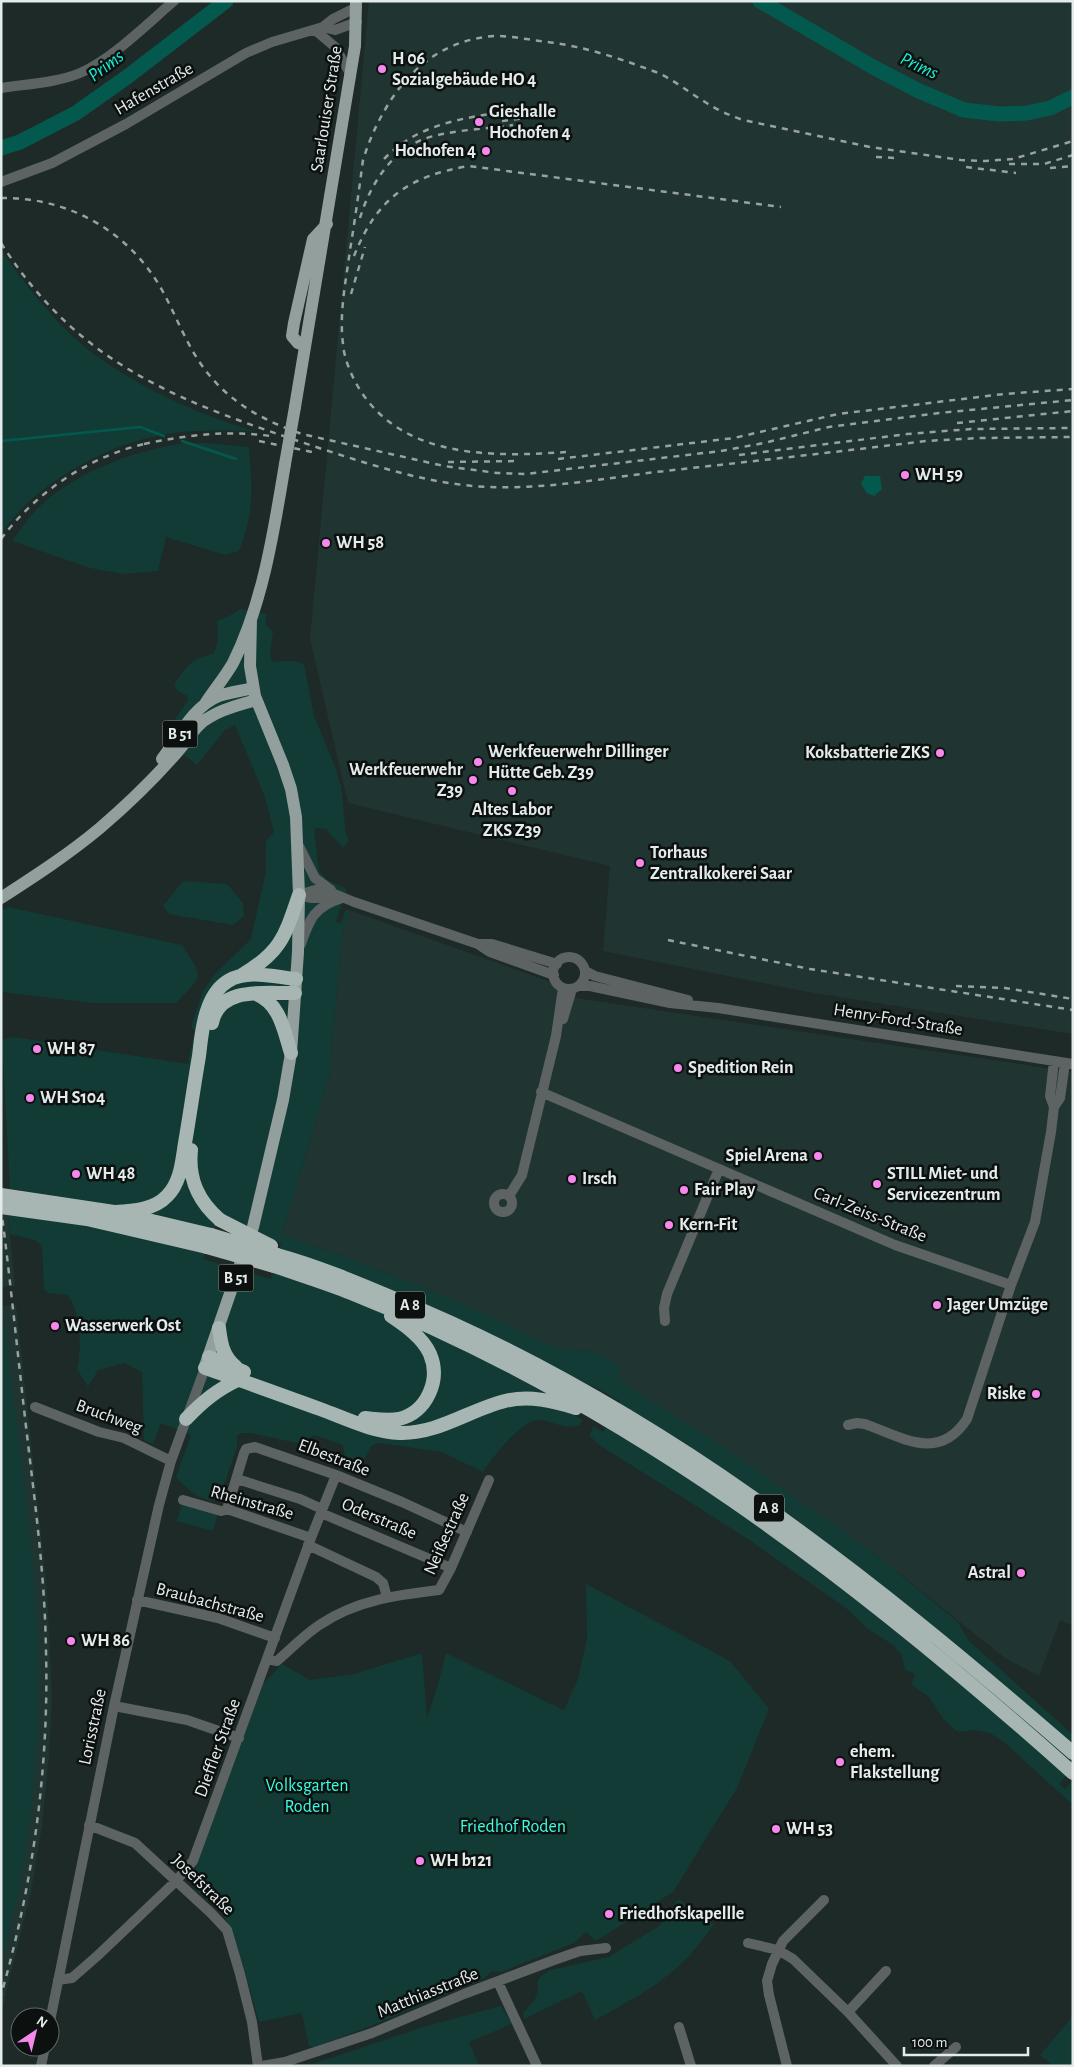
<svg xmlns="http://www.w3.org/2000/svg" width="1074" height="2067" viewBox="0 0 1074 2067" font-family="'Alegreya Sans',sans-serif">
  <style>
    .built { fill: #203531 }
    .green { fill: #123b35; fill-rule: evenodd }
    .water { fill: #04594f }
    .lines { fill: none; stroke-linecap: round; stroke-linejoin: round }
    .stream { stroke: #04594f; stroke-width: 2.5 }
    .river { stroke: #04594f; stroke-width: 15 }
    .minor { stroke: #5d6362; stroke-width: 10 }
    .major { stroke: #929f9c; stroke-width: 12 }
    .highway { stroke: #a7b6b3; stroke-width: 14 }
    .rail { stroke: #98a2a0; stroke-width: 2.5; stroke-dasharray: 6 6; stroke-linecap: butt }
    .major-bridge { stroke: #929f9c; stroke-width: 12 }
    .highway-bridge { stroke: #a7b6b3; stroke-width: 14 }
    .poi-dot { fill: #f788eb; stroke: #0c1110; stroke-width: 2 }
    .labels { text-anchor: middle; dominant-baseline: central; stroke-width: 5; stroke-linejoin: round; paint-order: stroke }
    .shield { fill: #0c1110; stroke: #a3aaa9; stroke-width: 1 }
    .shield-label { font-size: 16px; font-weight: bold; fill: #e4eceb }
    .poi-label { font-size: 18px; font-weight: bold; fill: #e4eceb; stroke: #0c1110; text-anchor: start }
    .street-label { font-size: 18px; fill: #e4eceb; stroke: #0c1110 }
    .park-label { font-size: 18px; fill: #37fee4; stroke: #0c1110 }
    .water-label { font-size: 19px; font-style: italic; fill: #1af2d8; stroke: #0c1110 }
  </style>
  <rect width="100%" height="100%" fill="#1d2a27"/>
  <path class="built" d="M369,1H1073V1034L808,992L603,951L610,866L348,803L310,639Z
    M349,910L548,981L560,993L576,998L1073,1072V1626L1060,1620L1039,1676L1005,1658L871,1551L725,1448L634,1390L619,1378L594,1351L571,1350L546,1344L494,1318L422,1286L282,1234L329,1078L342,936Z
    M1,1214H8L15,1286L1,1287Z
    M16,1305L47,1590L52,1697L49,1756L42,1826L31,1892L1,2013V1962L18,1890L38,1698V1641L34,1591L2,1306Z"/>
  <path class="green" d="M1,250C21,279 43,307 68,332C114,377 193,413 254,431C226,431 195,429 167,434C108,443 33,484 1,535Z
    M184,443H207L249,447C252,490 255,509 239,551L225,555L166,537L158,571L124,574L90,568L12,541C21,529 30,515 41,505C82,469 131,452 184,443Z
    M240,609L266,614V625L273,631L270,655L272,661C284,664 289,657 304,664L314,716L334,764L341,786L346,835L349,841L343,848L326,829L316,828L314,831L319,871L327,880L347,889L336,921L341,923L346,909L349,910L342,936L329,1078L282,1234L422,1286L494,1318L546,1344L571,1350L594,1351L620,1367L619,1378L634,1390L725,1448L871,1551L958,1622L968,1640L1073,1735V1769L1059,1784L1065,1789L1073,1780V1805L1004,1742L990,1733L974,1730L962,1732L955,1730L944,1720L929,1697L913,1686L912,1682L915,1674L905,1670L902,1655L893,1645L868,1629L847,1609L745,1537L598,1444L590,1436L593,1426L603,1432L620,1401L591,1385L574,1415L583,1420L579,1425C564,1431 553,1420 538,1420C522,1420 491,1458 483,1472L442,1452L380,1443L372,1445L359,1469L353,1470L346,1466L343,1445L314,1435L304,1442L297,1443L250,1433H241L237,1436V1447L219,1500C200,1503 188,1489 176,1477L191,1435L161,1423L153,1444L144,1440L142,1372L125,1363L98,1370L88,1387L77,1369C82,1350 81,1310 67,1295L49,1293L44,1290L42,1246L35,1240L10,1234L8,1214L19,1215L21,1190L10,1189L2,1040L13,1037L188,1064L195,1030L192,1028V1023L203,991L215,974L251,939L266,871V841L274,832L265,797L235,725L225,730L197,765L163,737L188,700L187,696L178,691L174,685C187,666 189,660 213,654C219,644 218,632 217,621L233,614ZM224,1214L242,1225L281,1243L271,1279L203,1259L211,1235Z
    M183,881L227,884L243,903L244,916L233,925L169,914L163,906Z
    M8,907L182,945C204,980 204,973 176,1003H94L1,992V911Z
    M1,1298C14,1412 33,1526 38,1640C42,1740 30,1865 1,1962Z
    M182,1504L218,1513L213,1531L177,1521Z
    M586,1584L730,1661L769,1709L737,1788L673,1892L596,1941L586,1932L574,1943L501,1972L492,1971L484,1978L371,2026L314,2047L309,2046L302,2013L259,2022L243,1965L223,1912L195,1890L196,1867L263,1684L282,1664L310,1680L354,1674L422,1653L427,1719L438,1684L446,1653L564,1710L578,1679L587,1639Z
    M678,1899L714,1924C706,1934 699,1945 690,1955C664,1983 628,2002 595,2020L582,1991L524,2019L523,2013L534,2001L538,1992L537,1982L540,1977L550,1970L609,1957L659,1926Z
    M501,2006L512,2024L469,2042L479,2066H307L423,2027Z
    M1073,2016V2066H1053L1040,2055Z"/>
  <path class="water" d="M865,476H880L882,489L874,496L867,493L861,484Z"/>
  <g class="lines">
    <path class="stream" d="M1,441L140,427L164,436
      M182,441L236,459"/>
    <path class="river" d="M760,1L873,67L919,91L964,110L999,114L1027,113L1050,108L1073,97
      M1,148L20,142L76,113L127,77L226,1"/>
    <path class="minor" d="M323,27L335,30L357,22
      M315,30L335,47L351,75
      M1,88C27,84 56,83 80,73C111,60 148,23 174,1
      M1,182L52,163L126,124L246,53L272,42L323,27L333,19L357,7
      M298,844L315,878L331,890
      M299,895L315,890H325L354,902L478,944L490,952L554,975
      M301,896L312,898H334
      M301,944C310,918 314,907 342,898
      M478,944H492L557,964
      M553 973a16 16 0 1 1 32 0a16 16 0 1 1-32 0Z
      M585,971L595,976L688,1000
      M579,986H590L670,1003L718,1008L1073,1064
      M563,1019L572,989
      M541,1092L895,1245L1011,1285
      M1054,1107L1060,1098L1065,1063
      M494 1203a9 9 0 1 1 18 0a9 9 0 1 1-18 0Z
      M509,1196L522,1175L556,1036L563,988
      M665,1321L664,1308L667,1294L719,1169
      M35,1407L99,1432L124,1438L171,1461
      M848,1425L857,1423L865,1424C903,1438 939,1462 967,1419L1011,1285L1035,1222L1051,1132L1054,1107L1050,1096L1054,1061
      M237,1479L300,1499L322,1509
      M183,1500L221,1511L227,1509L311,1538
      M227,1509L244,1453L246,1449L255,1447L336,1475L402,1502L467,1532
      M321,1513L451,1568
      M308,1545L376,1577L383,1583L387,1597
      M137,1600L218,1618L275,1638
      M267,1659L277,1661C291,1649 305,1634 321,1624C357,1600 397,1595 439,1590L451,1568L489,1480
      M114,1706L187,1720L239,1738
      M89,1825L135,1843L211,1913L227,1930L240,1974L252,2022L258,2066
      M748,1943L778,1950L793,1959L848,2012L897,2066
      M58,1980L72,1978L96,1957L176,1881L193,1861L311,1538L336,1475
      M498,1982L537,2066
      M848,2012L886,1971
      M50,2021L114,1706L159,1505L171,1461L205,1368
      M679,2027L691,2066
      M41,2066L45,2047
      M262,2066L285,2062L372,2033L464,1994L554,1960L580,1951L606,1948
      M787,2066L769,1995L767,1981L772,1964L783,1941L824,1900
      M934,2066L956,2047"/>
    <path class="major" d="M305,346L298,343L292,336L294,323L313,239L327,224
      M295,407L355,46L356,1
      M205,704C214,690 225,677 233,663C263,603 274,530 285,464
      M162,759C178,738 193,706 219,696C230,692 242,691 253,688
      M1,898C35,876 69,854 100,828C128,804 155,778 179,750C189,739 196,724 210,717C224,708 240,705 256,700
      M205,1366L253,1227L283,1100L291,1053L298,952L299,895L296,817L291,789L283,765L255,696L250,666L251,619"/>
    <path class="highway" d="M242,975C281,952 285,936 299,895
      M256,994C280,1003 284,1031 291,1053
      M212,1023C219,985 267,994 295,993
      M191,1150C188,1179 198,1201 220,1220
      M1,1195L114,1212L211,1235
      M1,1207L87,1219L207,1247
      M114,1212C132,1211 154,1210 167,1196C181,1182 182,1161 185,1143C190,1114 194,1085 199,1056C201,1040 202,1023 208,1008C212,997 218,987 228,981C247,969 275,977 296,979
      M277,1255C317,1266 355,1282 393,1298C650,1402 865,1572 1073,1753
      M274,1266C300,1275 326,1283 351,1293C625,1402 855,1578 1073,1773
      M219,1328C221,1344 223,1357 236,1367
      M209,1357L244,1372
      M205,1368C243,1381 281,1395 320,1409C345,1418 372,1432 400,1433C438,1434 469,1410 505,1401C529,1395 553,1401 576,1408
      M365,1418C376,1419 388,1421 399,1419C427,1412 441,1380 430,1354C423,1338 406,1326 391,1316
      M186,1419C203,1401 218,1389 240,1379"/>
    <path class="rail" d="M502,121L535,117
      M876,157L896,158
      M384,159C423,118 481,116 533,108
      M1009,164H1044L1073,155
      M966,167L1016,173
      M1050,168L1073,166
      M1,198C68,197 129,231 162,290C178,319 188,350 210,376C234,405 267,422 302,434L444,466L497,473L526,474L721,451L764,443L829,427L939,413L1073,400
      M360,218C370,185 391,151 424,139C449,130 486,129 513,125
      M1,243C81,369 185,403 319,448C375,466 431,485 490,487C546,489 601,479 656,472C746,462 836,452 926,441L980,438L1073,437
      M354,256C377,198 409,176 469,166L781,207
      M351,294L365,247
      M957,423L1073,411
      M259,441L312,452
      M144,444C186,435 227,430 270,436
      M566,452C493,457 404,459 360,390C352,377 344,359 343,344C339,312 346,281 350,250C355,220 359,190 363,160C369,141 376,125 386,108C410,67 446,39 495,36C510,36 525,39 540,41C579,45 616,57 653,71C672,78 688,92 705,102C717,110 729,115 743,120L870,147L961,160L985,161L1013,159L1073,141
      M739,455L907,434L971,429L1073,428
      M558,459L734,438L838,414L1004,394L1073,389
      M448,462L520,461
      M1,539C37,491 91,455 149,443
      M668,940L810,969L1073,1010
      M956,986L1005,988L1073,999
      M1,1208C10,1277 17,1348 25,1418C34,1496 45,1574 46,1652C49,1768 33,1884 1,1995"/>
    <path class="major-bridge" d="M285,464L295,407"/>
    <path class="highway-bridge" d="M220,1220L271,1246
      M211,1235L277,1255
      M207,1247L274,1266"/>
  </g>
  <g class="poi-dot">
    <circle cx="382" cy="69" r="5"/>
    <circle cx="479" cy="122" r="5"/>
    <circle cx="486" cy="151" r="5"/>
    <circle cx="905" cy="475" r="5"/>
    <circle cx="326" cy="543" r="5"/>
    <circle cx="940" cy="753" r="5"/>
    <circle cx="478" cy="762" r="5"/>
    <circle cx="473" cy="780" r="5"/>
    <circle cx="512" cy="791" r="5"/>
    <circle cx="640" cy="863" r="5"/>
    <circle cx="37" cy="1049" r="5"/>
    <circle cx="678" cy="1068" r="5"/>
    <circle cx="30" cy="1098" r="5"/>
    <circle cx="818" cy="1156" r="5"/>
    <circle cx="76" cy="1174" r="5"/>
    <circle cx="572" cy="1179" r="5"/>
    <circle cx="877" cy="1184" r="5"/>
    <circle cx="684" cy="1190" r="5"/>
    <circle cx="669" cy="1225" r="5"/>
    <circle cx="937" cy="1305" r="5"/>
    <circle cx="55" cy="1326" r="5"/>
    <circle cx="1036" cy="1394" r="5"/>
    <circle cx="1021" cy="1573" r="5"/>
    <circle cx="71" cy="1641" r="5"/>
    <circle cx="840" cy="1762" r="5"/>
    <circle cx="776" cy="1829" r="5"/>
    <circle cx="420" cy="1861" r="5"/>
    <circle cx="609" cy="1914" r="5"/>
  </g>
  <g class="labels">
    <g class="shield">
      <rect x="162.5" y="720.5" width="35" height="27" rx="4"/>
      <rect x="218.5" y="1264.5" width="35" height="27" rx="4"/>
      <rect x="395" y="1291.5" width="30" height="27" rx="4"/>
      <rect x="754" y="1494.5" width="30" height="27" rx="4"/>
    </g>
    <g class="shield-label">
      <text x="180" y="734">B 51</text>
      <text x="236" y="1278">B 51</text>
      <text x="410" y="1305">A 8</text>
      <text x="769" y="1508">A 8</text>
    </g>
    <g class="poi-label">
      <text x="392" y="59">H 06<tspan x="392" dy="21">Sozialgebäude HO 4</tspan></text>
      <text x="489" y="112">Gieshalle<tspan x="489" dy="21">Hochofen 4</tspan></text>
      <text x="476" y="151" text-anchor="end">Hochofen 4</text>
      <text x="915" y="475">WH 59</text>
      <text x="336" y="543">WH 58</text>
      <text x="488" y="752">Werkfeuerwehr Dillinger<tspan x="488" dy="21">Hütte Geb. Z39</tspan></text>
      <text x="930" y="753" text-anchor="end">Koksbatterie ZKS</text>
      <text x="463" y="770" text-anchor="end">Werkfeuerwehr<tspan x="463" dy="21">Z39</tspan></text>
      <text x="512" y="810" text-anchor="middle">Altes Labor<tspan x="512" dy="21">ZKS Z39</tspan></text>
      <text x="650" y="853">Torhaus<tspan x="650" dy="21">Zentralkokerei Saar</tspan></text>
      <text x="47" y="1049">WH 87</text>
      <text x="688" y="1068">Spedition Rein</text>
      <text x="40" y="1098">WH S104</text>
      <text x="808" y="1156" text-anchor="end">Spiel Arena</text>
      <text x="86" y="1174">WH 48</text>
      <text x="887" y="1174">STILL Miet- und<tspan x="887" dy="21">Servicezentrum</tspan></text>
      <text x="582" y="1179">Irsch</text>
      <text x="694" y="1190">Fair Play</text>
      <text x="679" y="1225">Kern-Fit</text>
      <text x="947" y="1305">Jager Umzüge</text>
      <text x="65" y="1326">Wasserwerk Ost</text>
      <text x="1026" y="1394" text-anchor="end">Riske</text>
      <text x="1011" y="1573" text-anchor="end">Astral</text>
      <text x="81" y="1641">WH 86</text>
      <text x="850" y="1752">ehem.<tspan x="850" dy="21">Flakstellung</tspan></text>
      <text x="786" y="1829">WH 53</text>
      <text x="430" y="1861">WH b121</text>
      <text x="619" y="1914">Friedhofskapellle</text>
    </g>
    <g class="street-label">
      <text transform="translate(154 89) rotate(-30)">Hafenstraße</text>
      <text transform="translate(327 109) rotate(-81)">Saarlouiser Straße</text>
      <text transform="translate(898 1020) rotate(9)">Henry-Ford-Straße</text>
      <text transform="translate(870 1215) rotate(22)">Carl-Zeiss-Straße</text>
      <text transform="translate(109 1417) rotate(20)">Bruchweg</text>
      <text transform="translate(334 1458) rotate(21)">Elbestraße</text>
      <text transform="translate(252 1503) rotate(16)">Rheinstraße</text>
      <text transform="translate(379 1519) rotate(23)">Oderstraße</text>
      <text transform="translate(447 1534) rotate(-66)">Neißestraße</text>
      <text transform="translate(210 1603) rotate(15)">Braubachstraße</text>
      <text transform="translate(93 1727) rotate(-78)">Lorisstraße</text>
      <text transform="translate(218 1748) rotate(-70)">Dieffler Straße</text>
      <text transform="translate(203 1885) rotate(44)">Josefstraße</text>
      <text transform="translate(428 1993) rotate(-22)">Matthiasstraße</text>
    </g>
    <g class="park-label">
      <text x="307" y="1786">Volksgarten<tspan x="307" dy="21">Roden</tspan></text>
      <text x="513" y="1827">Friedhof Roden</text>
    </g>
    <g class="water-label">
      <text transform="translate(106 66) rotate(-37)">Prims</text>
      <text transform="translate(919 66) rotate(25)">Prims</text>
    </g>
  </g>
  <rect width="1074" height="2067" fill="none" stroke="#e4eceb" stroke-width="5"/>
  <g transform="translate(35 2032) rotate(35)"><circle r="24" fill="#0c1110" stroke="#626968"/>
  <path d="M0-4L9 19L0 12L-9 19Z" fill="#f788eb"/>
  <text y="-8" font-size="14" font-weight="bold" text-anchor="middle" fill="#e4eceb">N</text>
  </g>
  <path d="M904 2047v8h124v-8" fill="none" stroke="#e4eceb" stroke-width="2.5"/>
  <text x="912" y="2047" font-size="15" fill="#e4eceb" stroke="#0c1110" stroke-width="4" paint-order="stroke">100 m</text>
</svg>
